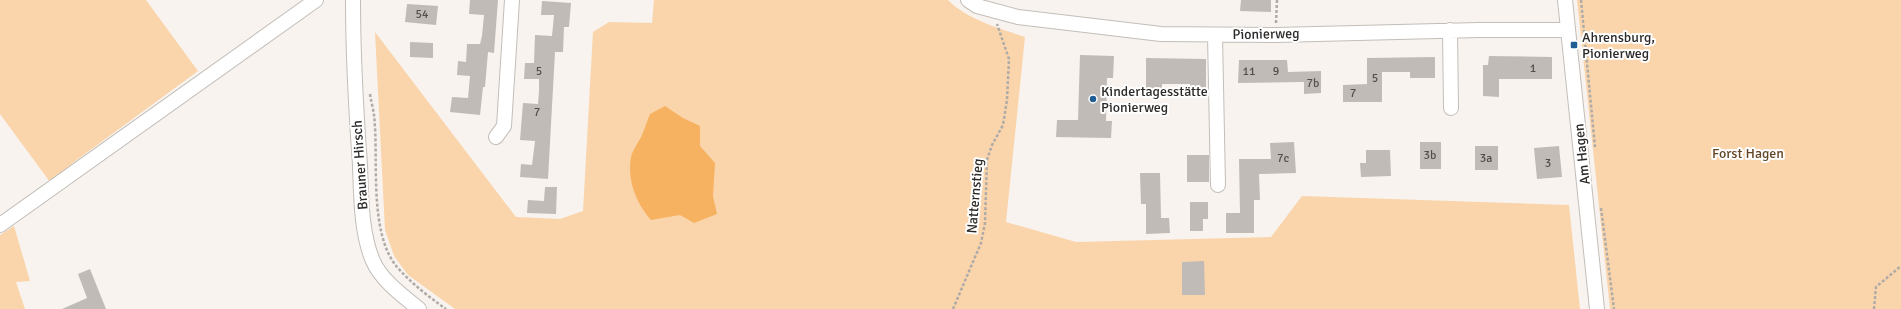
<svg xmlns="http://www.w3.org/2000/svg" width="1901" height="309" viewBox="0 0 1901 309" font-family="Signika,sans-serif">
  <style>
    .green { fill: #fad5ac }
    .water { fill: #f6b261 }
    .building { fill: #c0bbb6 }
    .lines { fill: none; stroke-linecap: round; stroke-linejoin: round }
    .minor-casing { stroke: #c3beb9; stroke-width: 16 }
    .path { stroke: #afaba7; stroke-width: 2.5; stroke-dasharray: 3 2; stroke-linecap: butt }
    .minor { stroke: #fff; stroke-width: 14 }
    .poi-dot { fill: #1f5d93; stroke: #fff; stroke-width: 1.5 }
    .labels { text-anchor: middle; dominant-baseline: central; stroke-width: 4; stroke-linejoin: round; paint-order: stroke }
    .number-label { font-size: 12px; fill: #514e4c }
    .street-label { font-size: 14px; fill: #2c2a28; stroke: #fff }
    .poi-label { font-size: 14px; fill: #2c2a28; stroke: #fff; text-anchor: start }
    .park-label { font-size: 14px; fill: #634625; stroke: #fff }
  </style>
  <rect width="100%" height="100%" fill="#f8f3ee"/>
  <path class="green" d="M0,0H146L198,71L74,162L50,182L0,114Z
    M654,0H948C968,20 999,28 1025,37L1006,222L1076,242L1271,237L1302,196L1569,205L1580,309H455L408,275L394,256L385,230L375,32L516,217L560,219L583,211L593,32L609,22L652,23Z
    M1577,0H1901V309H1610Z
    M14,226L30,281L16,282L25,309H0V235Z"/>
  <path class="water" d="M665,106L683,118L700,126V146L715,163L713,196L717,214L694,223L680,215L651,220C636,203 627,180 631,157C633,149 639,142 642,135C645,128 647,121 650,114Z"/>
  <path class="building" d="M470,0H498L494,53L488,52L485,87H483L480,115L450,112L452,97L468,98L470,76L457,75L458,61L466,62L467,44H480L482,36L484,15L469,14Z
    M1241,0H1271V12L1240,11Z
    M542,1L571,3L569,27H564L563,52H555L548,179L520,177L521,164L532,165L535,141L520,140L523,103L538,104L539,91V79H524L525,63H534L535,35L552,36L554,15H541Z
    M407,4L438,6L436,25L405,22Z
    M410,42L433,43V58L410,57Z
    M1080,55L1114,56L1113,78H1107L1106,121H1112L1111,138L1056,137L1057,120H1078Z
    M1489,56L1552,57V79H1499V97L1483,96V65H1488Z
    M1435,57V78H1410V72H1382V102H1343V85L1367,84V58Z
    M1146,58L1206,59V94H1190V84H1162V97L1146,96Z
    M1239,60H1287L1288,72L1321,71V93L1304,94V82L1238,83Z
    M1294,142L1296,173L1259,174L1260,200H1254V233H1226V213H1240L1239,159H1271L1270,143Z
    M1420,142H1441V169H1420Z
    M1475,146H1498V170H1475Z
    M1559,146L1562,177L1537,179L1534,148Z
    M1366,150H1390L1391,176L1361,177L1360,163H1366Z
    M1187,155H1209V182H1187Z
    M1140,173H1160L1161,218H1169L1170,233L1146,234V204H1141Z
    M545,187H557L556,214L527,213L528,200L544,201Z
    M1190,202H1208V219H1203V231H1190Z
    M1204,261L1205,295H1182V262Z
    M90,269L106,309H62L87,298L78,274Z"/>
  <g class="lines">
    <g class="minor-casing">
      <path id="minor" d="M353,0C353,55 356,110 360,165C361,194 361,234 373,261C381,280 403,296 419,309
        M968,0L977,6L1018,17L1161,34L1276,35L1479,30H1568
        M1565,0L1597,309
        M1450,30L1451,108
        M1215,35L1218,185
        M496,137L504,126L512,0
        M0,225L316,0"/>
    </g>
    <path class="path" d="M1581,0L1595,147
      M1276,23L1277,0
      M370,94C371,101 373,108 374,115C379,158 368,232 397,267C411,283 429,297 446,309
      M1601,208L1614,309
      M953,309L981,243L985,223L987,160L992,145L1003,125L1007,100L1009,59L997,24
      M1874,309L1876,287L1901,266"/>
    <use href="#minor" class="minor"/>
  </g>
  <g class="poi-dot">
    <rect x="1570" y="41" width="8" height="8" rx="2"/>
    <circle cx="1093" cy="99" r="4"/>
  </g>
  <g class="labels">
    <g class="number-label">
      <text x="422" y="14">54</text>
      <text x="1533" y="68">1</text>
      <text x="539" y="71">5</text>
      <text x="1249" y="71">11</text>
      <text x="1276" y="71">9</text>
      <text x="1375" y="78">5</text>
      <text x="1313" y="83">7b</text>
      <text x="1353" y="93">7</text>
      <text x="537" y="112">7</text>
      <text x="1430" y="155">3b</text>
      <text x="1283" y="158">7c</text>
      <text x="1486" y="158">3a</text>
      <text x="1548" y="163">3</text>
    </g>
    <g class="street-label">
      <text transform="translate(1266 34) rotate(-1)">Pionierweg</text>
      <text transform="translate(1582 154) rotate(-96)">Am Hagen</text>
      <text transform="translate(360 165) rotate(-94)">Brauner Hirsch</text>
      <text transform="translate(975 196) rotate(-85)">Natternstieg</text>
    </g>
    <g class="poi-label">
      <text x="1582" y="37">Ahrensburg,<tspan x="1582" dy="16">Pionierweg</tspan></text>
      <text x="1101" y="91">Kindertagesstätte<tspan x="1101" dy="16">Pionierweg</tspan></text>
    </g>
    <g class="park-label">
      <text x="1748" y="153">Forst Hagen</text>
    </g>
  </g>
</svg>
